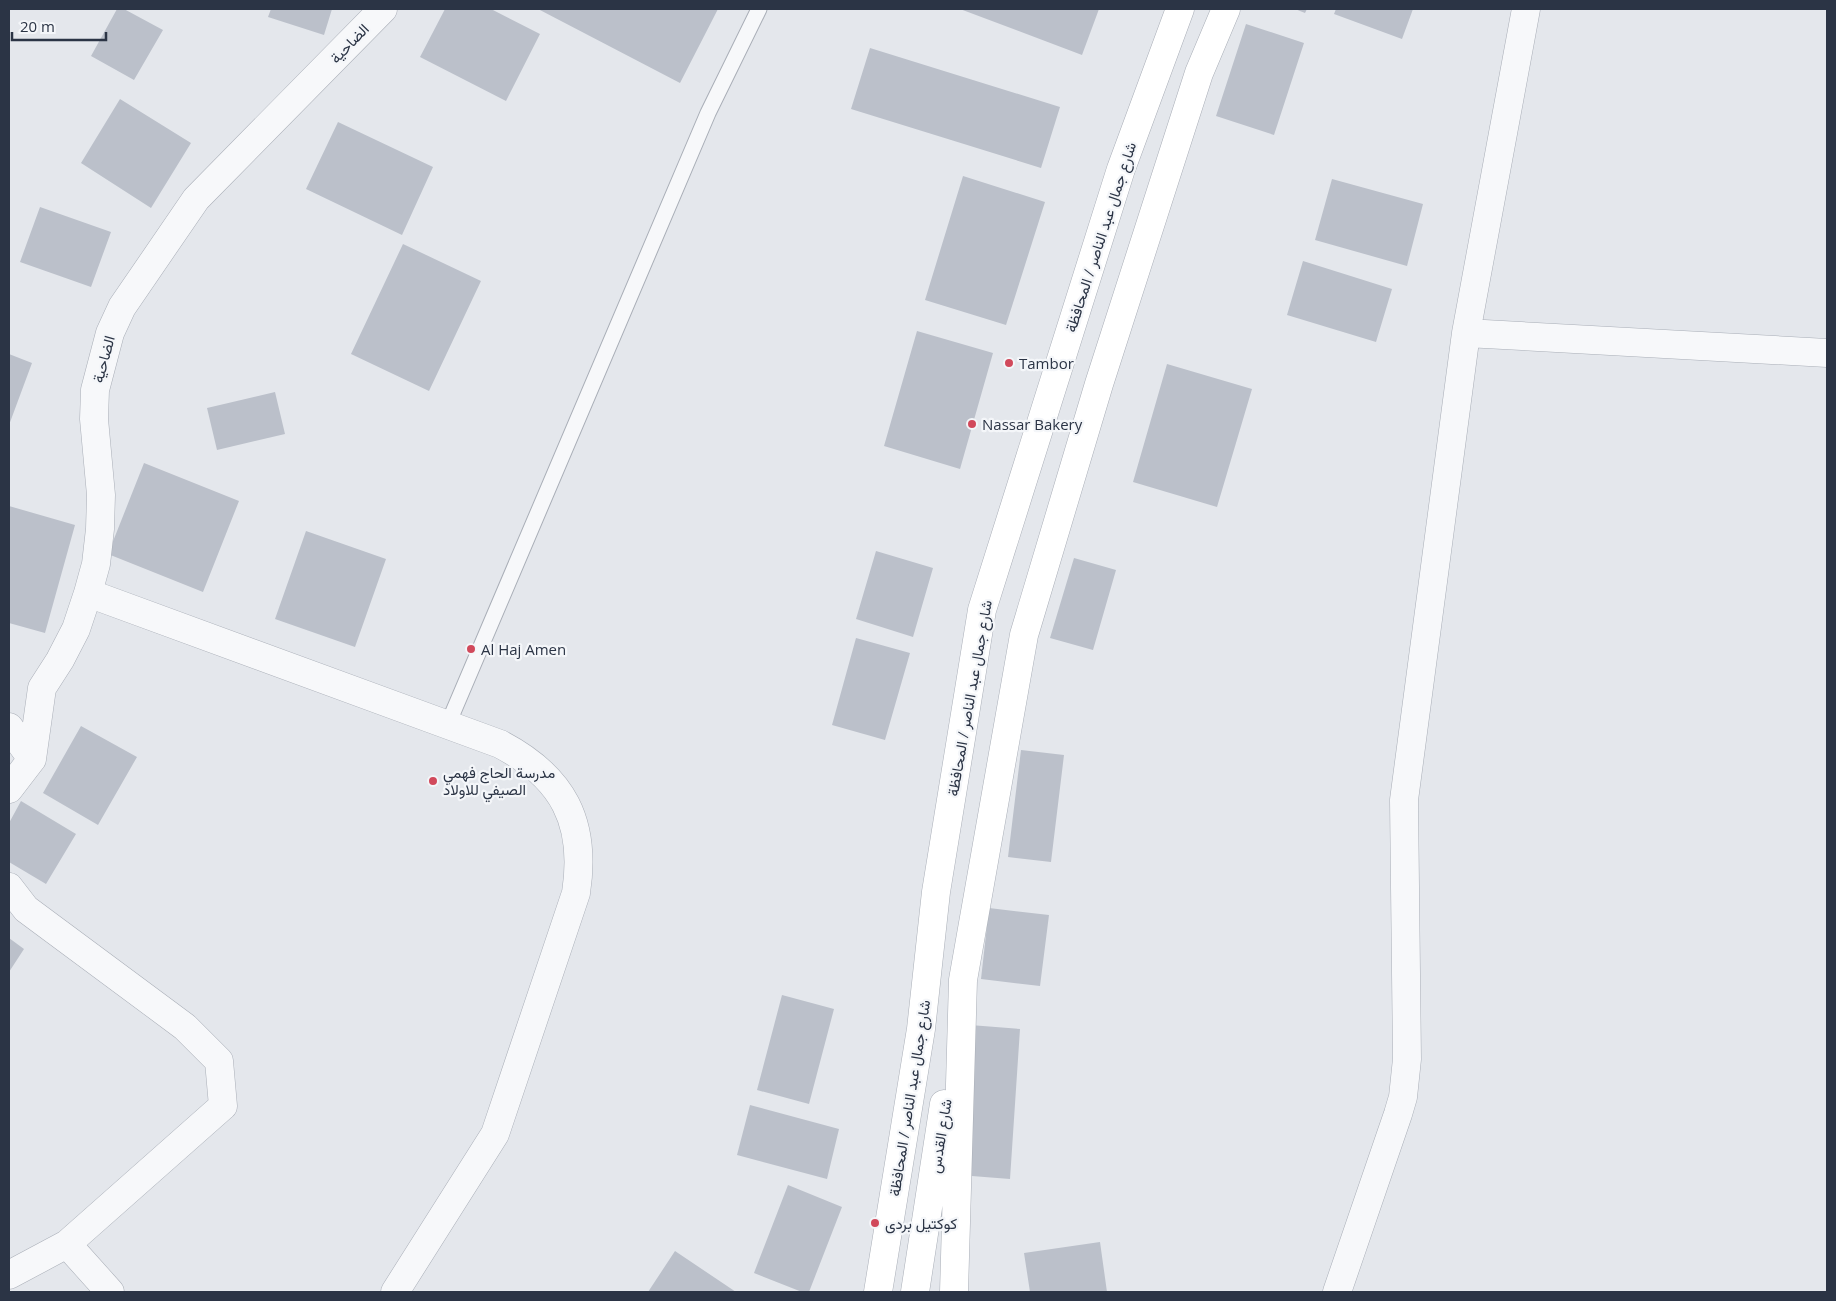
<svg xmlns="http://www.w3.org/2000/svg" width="1836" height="1301" viewBox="0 0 1836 1301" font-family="'Open Sans',Vazirmatn,sans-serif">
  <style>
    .building { fill: #bbc0ca }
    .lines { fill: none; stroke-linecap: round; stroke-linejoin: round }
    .service-casing { stroke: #a9aeb7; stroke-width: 17 }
    .minor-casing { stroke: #a9aeb7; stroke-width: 29 }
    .secondary-casing { stroke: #a9aeb7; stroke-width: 29 }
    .service { stroke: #f7f8fa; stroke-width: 15 }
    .minor { stroke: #f7f8fa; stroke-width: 28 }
    .secondary { stroke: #fff; stroke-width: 28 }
    .poi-dot { fill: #d1495b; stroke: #f4f6f9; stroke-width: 2 }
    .labels { text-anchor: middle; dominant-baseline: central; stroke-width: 4.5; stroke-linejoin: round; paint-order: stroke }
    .street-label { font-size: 15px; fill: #2b3445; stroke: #f4f6f9 }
    .poi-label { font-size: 15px; fill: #2b3445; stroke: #f4f6f9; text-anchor: start }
  </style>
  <rect width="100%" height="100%" fill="#e4e7ec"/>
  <path class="building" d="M117,9H124L163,30L134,80L91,56Z
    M271,9H332L324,35L268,17Z
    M445,9H491L540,34L506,101L420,57Z
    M538,9H718L680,83Z
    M960,9H1099L1082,55Z
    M1295,9H1307L1305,13Z
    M1336,9H1413L1402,39L1334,14Z
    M1246,24L1304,43L1274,135L1216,116Z
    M870,48L1060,107L1041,168L851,109Z
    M120,99L191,143L151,208L81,163Z
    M338,122L433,167L402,235L306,189Z
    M963,176L1045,202L1006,325L925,300Z
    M1332,179L1423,204L1407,266L1315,240Z
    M40,207L111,232L91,287L20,262Z
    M403,244L481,281L429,391L351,354Z
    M1303,261L1392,289L1376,342L1287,315Z
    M917,331L993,353L960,469L884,446Z
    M9,354L32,363L9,425Z
    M1167,364L1252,389L1217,507L1133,482Z
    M275,392L285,434L217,450L207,408Z
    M144,463L239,501L203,592L108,554Z
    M9,506L75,525L45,633L9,623Z
    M306,531L386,559L355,647L275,619Z
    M876,551L933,568L913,637L856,619Z
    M1074,558L1116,570L1093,650L1050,638Z
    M856,638L910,653L885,740L832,725Z
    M81,726L137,757L98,825L43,793Z
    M1021,750L1064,755L1051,862L1008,857Z
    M21,801L76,834L46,884L9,862V823Z
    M989,908L1049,915L1040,986L981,979Z
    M9,938L24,949L9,972Z
    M782,995L834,1009L809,1104L757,1090Z
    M970,1025L1020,1029L1010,1179L959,1175Z
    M750,1105L839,1129L827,1179L737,1155Z
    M788,1185L842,1207L809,1292H802L754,1273Z
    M1100,1242L1107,1292H1030L1024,1253Z
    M675,1251L736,1292H648Z"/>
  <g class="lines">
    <g class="service-casing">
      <path id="service" d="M448,724L708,113L759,9"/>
    </g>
    <g class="minor-casing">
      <path id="minor" d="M1466,333L1827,353
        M88,593L500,744C563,777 587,822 576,893L495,1134L395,1292
        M9,727L32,759
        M9,789L32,759L42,688L60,660L76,629L88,593L96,564L100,529L101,495L94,419L95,390L110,333L122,307L196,199L383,9
        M9,887L26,909L185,1027L219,1061L223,1106L67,1244L9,1275
        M67,1244L110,1292
        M1337,1292L1398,1114L1403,1097L1407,1059L1404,800L1466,333L1526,9"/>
    </g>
    <g class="secondary-casing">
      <path id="secondary" d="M878,1292L921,1029L936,892L982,610L1121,169L1180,9
        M915,1292L944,1104
        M954,1292L963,980L1024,635L1099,384L1199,73L1226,9"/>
    </g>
    <use href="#service" class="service"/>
    <use href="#minor" class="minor"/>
    <use href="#secondary" class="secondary"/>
  </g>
  <g class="poi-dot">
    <circle cx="1009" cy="363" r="5"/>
    <circle cx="972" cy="424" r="5"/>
    <circle cx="471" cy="649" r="5"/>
    <circle cx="433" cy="781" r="5"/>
    <circle cx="875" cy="1223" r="5"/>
  </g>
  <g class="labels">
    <g class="street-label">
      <text transform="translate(349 43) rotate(-46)">الضاحية</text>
      <text transform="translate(1100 237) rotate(-72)">شارع جمال عبد الناصر / المحافظة</text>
      <text transform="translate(103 359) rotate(-75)">الضاحية</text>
      <text transform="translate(969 698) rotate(-80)">شارع جمال عبد الناصر / المحافظة</text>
      <text transform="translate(909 1098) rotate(-81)">شارع جمال عبد الناصر / المحافظة</text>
      <text transform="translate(940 1136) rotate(-81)">شارع القدس</text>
    </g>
    <g class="poi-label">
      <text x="1019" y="363">Tambor</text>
      <text x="982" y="424">Nassar Bakery</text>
      <text x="481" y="649">Al Haj Amen</text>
      <text x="443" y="772">مدرسة الحاج فهمي<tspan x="443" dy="17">الصيفي للاولاد</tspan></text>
      <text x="885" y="1223">كوكتيل بردى</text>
    </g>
  </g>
  <rect width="1836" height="1301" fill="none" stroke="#2b3445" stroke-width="20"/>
  <path d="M12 32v8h94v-8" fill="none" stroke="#2b3445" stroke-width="2.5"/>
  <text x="20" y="32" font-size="15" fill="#2b3445" stroke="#f4f6f9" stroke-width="4" paint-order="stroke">20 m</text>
</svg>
